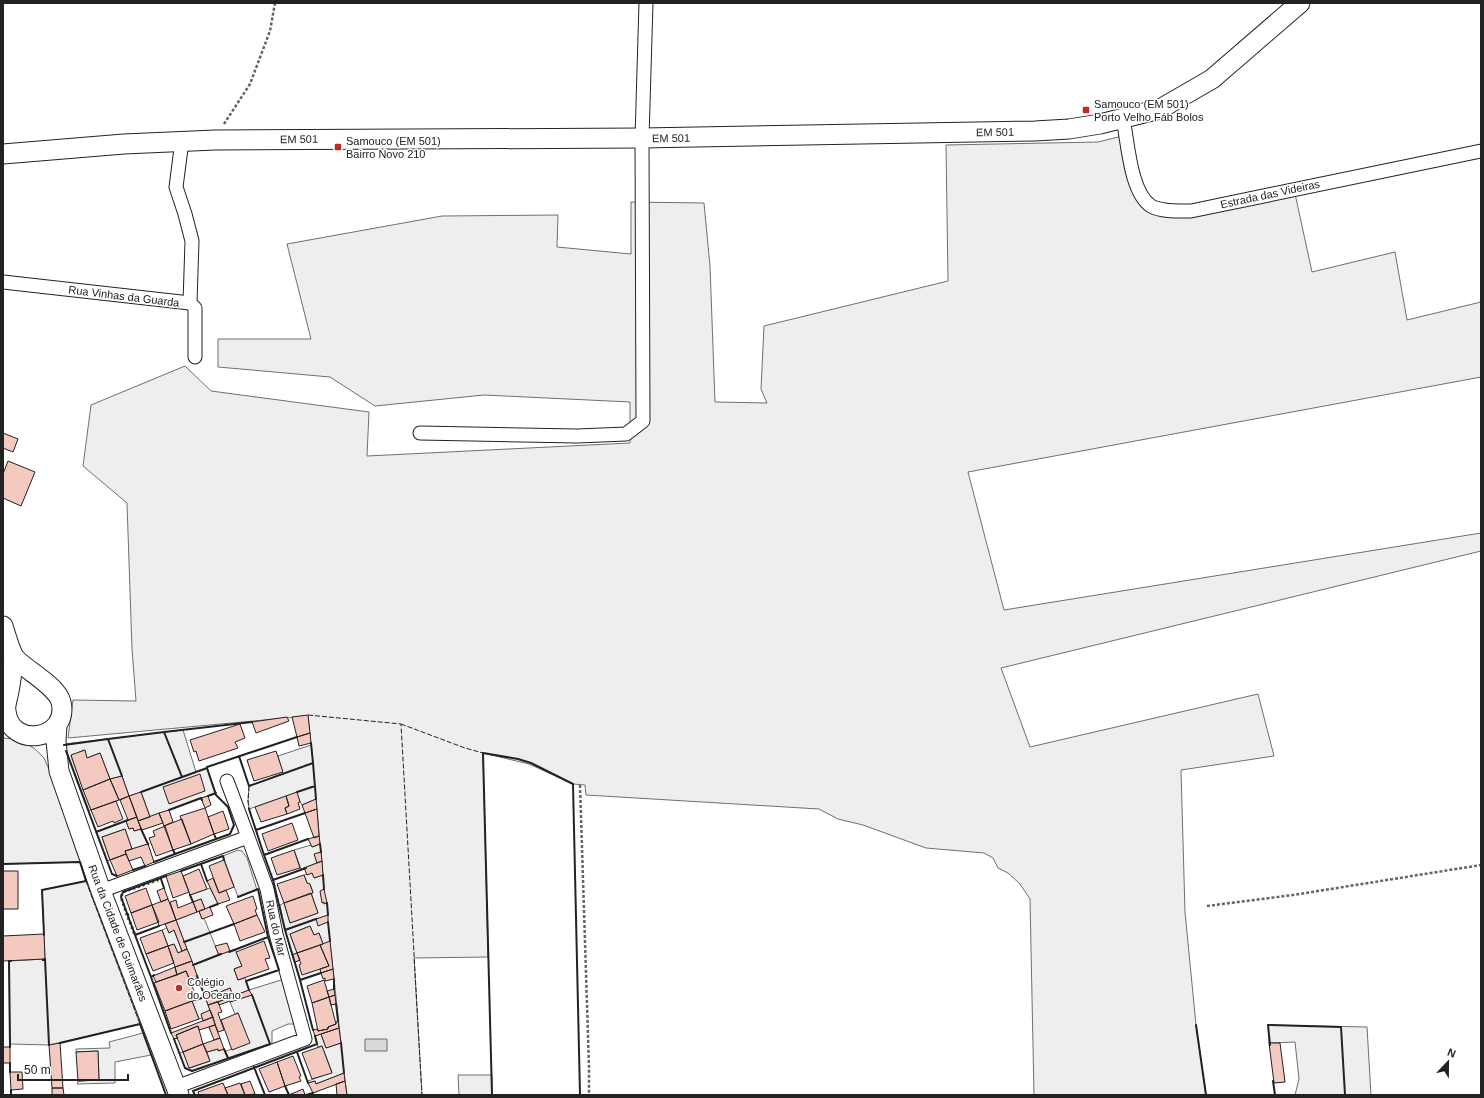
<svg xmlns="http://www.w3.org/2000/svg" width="1484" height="1098" viewBox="0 0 1484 1098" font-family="Arial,sans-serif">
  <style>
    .green { fill: #eee; stroke: #6f6f6f }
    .water { fill: #d9d9d9; stroke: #6f6f6f }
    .building { fill: #f3c9c0; stroke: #222 }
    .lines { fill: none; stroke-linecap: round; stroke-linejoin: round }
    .minor-casing { stroke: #222; stroke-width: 15 }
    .secondary-casing { stroke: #222; stroke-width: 21 }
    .path { stroke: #646464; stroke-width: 2.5; stroke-dasharray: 3 2; stroke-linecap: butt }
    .minor { stroke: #fff; stroke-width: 13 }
    .secondary { stroke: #fff; stroke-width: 19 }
    .hedge { stroke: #2f5e38; stroke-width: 3; stroke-dasharray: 2 3; stroke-linecap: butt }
    .fence { stroke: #222; stroke-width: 1; stroke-dasharray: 5 2; stroke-linecap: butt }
    .wall { stroke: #222; stroke-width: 2 }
    .poi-dot { fill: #c62828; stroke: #fff; stroke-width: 1.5 }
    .labels { text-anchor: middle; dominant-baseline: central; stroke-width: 3; stroke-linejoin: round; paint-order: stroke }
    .poi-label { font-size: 11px; fill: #222; stroke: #fff; text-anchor: start }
    .street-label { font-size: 11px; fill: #222; stroke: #fff }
  </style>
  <rect width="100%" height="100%" fill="#fff"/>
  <path class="green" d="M1126,135L1139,192L1172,212L1294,189L1312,272L1395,252L1407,320L1481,302V377L968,472L1004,610L1481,533V551L1001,668L1030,747L1258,694L1274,756L1181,770L1185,912L1196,1025L1206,1095H1034L1030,899L1020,884L1008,873L998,868L993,858L984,853L926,848L863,825L838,819L819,809L586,795L585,785L573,784L529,764L483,753L488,957L414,958L422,1095H347L344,1073L316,1084L315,1081L308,1083V1081L332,1072L322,1046L318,1047L315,1036L321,1034L326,1048L341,1043L330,942L323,944L319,933L314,935L310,926L290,934L297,953L292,955L285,930L280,905L284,903L290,923L318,913L311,893L313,892L310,884L307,883L304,875L312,873L315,878L323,875L321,852L315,854L317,863L301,869L294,850L311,845L312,847L320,844L316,799L302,805L296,793L249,809L248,801L249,786L283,774L278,756L311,745L308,716L68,738L73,700L136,701L132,649L127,503L83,466L91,405L185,366L211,391L369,412L367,456L630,443V402L484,395L375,406L330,377L218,367V339H311L287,244L442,216L558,215L557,247L631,254V202L704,203L710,266L715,402L767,403L761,389L764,326L948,281L946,145L1098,142Z
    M183,730L196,772L207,768L216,793L150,817L141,792L129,796L122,776L110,779L100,753L87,758L84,750L71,756L91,810L89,811L64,744Z
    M3,738L16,739L34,748L44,758L52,776L80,862L3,864Z
    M126,821L129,829L133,828L134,831L141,829L148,844L132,849L125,829L102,837L110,860L107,861L96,832Z
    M238,850L242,851L247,858L257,890L238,897L223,856Z
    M86,881L140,1024L49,1045L10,1044L9,961L45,959L42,890Z
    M210,888L218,904L205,909L201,899L193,902L190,895Z
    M199,911L202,919L204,918L219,955L235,949L242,966L234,969L238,980L245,978L249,990L281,980L283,982L296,1024H288L272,1031V1043L192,1071L185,1068L179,1053L183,1052L190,1068L210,1061L207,1052L218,1049L219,1051L224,1049L226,1051L249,1043L238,1013L235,1014L230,1002L251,995L249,990L233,996L230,988L218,993L204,994L176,920Z
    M167,928L169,933L174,930L182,951L178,953L174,944L168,946L162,930Z
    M300,960L320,969L321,973L300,980L295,962Z
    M205,997L210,1010L202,1018L199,1019L192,1001Z
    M1268,1025L1367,1027L1371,1095H1295L1299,1079L1295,1042L1269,1043Z
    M143,1033L151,1055L115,1062V1083L77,1084L78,1081L99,1080L98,1051L76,1052V1049L110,1048L109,1042Z
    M458,1075H492V1095H451H459Z"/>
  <path class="water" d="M365,1039H387V1051H365Z"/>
  <path class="building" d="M3,433L18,439L13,452L3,448Z
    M8,461L35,472L21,506L3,498V474Z
    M308,715L310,733L297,737L292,717Z
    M287,717L289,721L256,733L252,722Z
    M240,724L245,738L235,742L238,748L199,761L196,751L194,752L190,740Z
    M310,733L311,743L299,746L297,737Z
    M85,750L87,758L100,753L110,779L83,790L71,755Z
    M276,751L283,772L254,781L247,760Z
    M200,774L205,791L169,804L163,787Z
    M122,776L129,796L119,800L110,779Z
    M110,779L119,800L91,810L83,790Z
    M141,792L150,817L138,821L129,796Z
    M297,792L300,802L298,803L300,809L287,814L285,808L289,806L286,796Z
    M129,796L137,817L128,820L120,800Z
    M208,796L211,805L205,808L201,798Z
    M286,796L289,806L285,808L287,814L261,822L255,807Z
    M316,799L317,809L305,813L302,805Z
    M116,801L123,819L114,823L113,821L98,827L91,810Z
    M205,808L214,834L191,844L180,816Z
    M317,809L319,836L314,838L305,813Z
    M169,810L173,822L164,826L159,813Z
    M223,811L229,829L214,834L208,817Z
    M159,813L163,823L142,830L138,821Z
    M137,817L141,829L134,831L133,828L129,829L126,821Z
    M182,819L191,844L173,850L164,826Z
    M292,823L298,840L268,851L262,834Z
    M165,826L173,850L156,856L149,838L155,836L153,831Z
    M125,829L132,849L125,851L126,854L110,860L102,837Z
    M319,836L320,844L312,847L308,839Z
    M148,844L154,862L145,866L141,857L129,861L125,851Z
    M294,850L300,868L277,875L271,858Z
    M321,852L322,861L317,863L314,854Z
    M126,854L133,870L117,876L110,860Z
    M224,860L234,887L219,893L209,866Z
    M322,861L323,875L314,878L312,873L307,875L304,868Z
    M199,869L207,889L190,895L183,876Z
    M3,871H18V909H3Z
    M181,871L189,892L173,898L166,876Z
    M304,875L307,883L310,884L313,893L284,903L277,884Z
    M213,878L219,893L226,890L230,900L218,904L207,881Z
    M146,888L152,905L131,913L125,896Z
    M164,888L168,899L161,902L157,891Z
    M324,889L327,903L324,904V902L322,903L320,891Z
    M311,893L318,913L290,923L284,903Z
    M253,896L257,909L255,910L257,915L234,924L226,906Z
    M168,899L176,920L159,926L152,905Z
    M201,899L205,909L197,912L193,902Z
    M176,900L178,908L193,902L197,912L176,920L170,902Z
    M152,905L159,922L137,930L131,913Z
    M210,907L213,915L202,919L199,911Z
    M257,915L265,932L240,941L234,924Z
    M328,915V922L318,926L316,919Z
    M176,920L187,949L182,951L174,930L169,933L165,924Z
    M310,926L314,935L319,933L323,944L297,953L290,934Z
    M162,930L168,946L146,954L140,938Z
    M44,934L45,959L3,961V936Z
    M264,941L270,958L265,959L269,969L238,980L234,969L242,966L236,952Z
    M330,941L333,969L321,973L320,969L329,966L320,945Z
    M227,943L230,951L219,955L215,946Z
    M174,944L178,953L187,949L192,961L175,967L168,946Z
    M320,945L329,966L302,975L299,965L301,964L297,953Z
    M168,946L174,963L153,971L146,954Z
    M297,953L300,960L295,962L292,955Z
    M192,961L198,978L190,981L186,971L177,975L175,967Z
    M175,967L177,975L156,982L153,976Z
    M333,969L334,979L325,981V978L323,979L321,973Z
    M186,971L194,991L192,992L195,1000L165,1011L154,983Z
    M324,980L329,997L312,1003L307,986Z
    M230,988L233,996L208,1005L204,994L217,990L218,993Z
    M334,989L335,995L329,997L327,991Z
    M249,990L252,995L230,1002V1001L219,1005L218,1002Z
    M335,995L336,1004L331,1005L329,997Z
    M329,997L336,1024L328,1027V1029L318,1031L312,1003Z
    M192,1001L199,1019L171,1029L165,1011Z
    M218,1002L222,1012L218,1013L224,1030L218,1032L208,1005Z
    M210,1010L213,1017L203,1021L201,1014Z
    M238,1013L250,1043L232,1050L221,1020Z
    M213,1017L215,1025L199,1030L198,1026L176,1035L178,1038L174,1039L171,1033Z
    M338,1021L339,1028L315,1036L313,1030L317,1029L318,1031L328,1029V1027L336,1024V1022Z
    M215,1025L220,1038L214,1040L209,1027Z
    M198,1026L203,1044L183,1052L176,1035Z
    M339,1028L341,1043L326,1048L321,1034Z
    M220,1038L224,1049L218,1051V1049L207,1052L203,1044Z
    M60,1043L63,1088H52L49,1045Z
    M1269,1043H1280L1285,1082L1274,1083Z
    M203,1044L210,1061L189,1068L183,1052Z
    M322,1046L332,1073L312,1079L302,1053Z
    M3,1047H10V1063H3Z
    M98,1051L99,1080L78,1081L76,1052Z
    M293,1056L301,1076L299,1077L301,1081L285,1086L277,1062Z
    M277,1062L285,1086L269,1092L259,1069Z
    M10,1072H22L23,1089L11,1090Z
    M344,1073L345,1081L313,1093L308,1083L315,1081L316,1084Z
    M250,1081L255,1094L245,1095L241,1084Z
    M345,1081L347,1095H337L336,1084Z
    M223,1083L228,1095H199L198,1092Z
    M240,1083L245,1095H228L225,1088Z
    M52,1088H63L64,1095H52Z
    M303,1089L305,1095H289Z"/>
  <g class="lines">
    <g class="minor-casing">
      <path id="minor" d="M1123,119C1128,142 1130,192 1151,206C1162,212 1179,211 1191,211L1481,151
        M182,141L176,187L185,214L192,241L190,303
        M3,282L190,303L195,308V357
        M420,433L577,436L626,434L643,421L642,138L646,3
        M227,781L248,837
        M101,891L248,837L267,889L276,934L305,1039L176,1087"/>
    </g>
    <g class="secondary-casing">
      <path id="secondary" d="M3,154L124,144L215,140L642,138L1035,131L1069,129L1100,124L1160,109L1212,79L1300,3
        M3,626C6,635 10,651 15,658C27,671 57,686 61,702C70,740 10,750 6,711C5,706 7,701 8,696C11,683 12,670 14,657
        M57,725L56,741L59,771L101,891L179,1095"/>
    </g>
    <path class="path" d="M224,124L250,84L270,31L275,3
      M580,785L589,1067V1095
      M1207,906L1293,895L1481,865"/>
    <use href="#minor" class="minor"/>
    <use href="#secondary" class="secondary"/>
    <path class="hedge" d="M129,914L127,915L135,935
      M127,915L121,897L123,892L161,879"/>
    <path class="fence" d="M308,715L401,724L422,1095
      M401,724L465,748L483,753
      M249,786L248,801L249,809
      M86,881L140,1024"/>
    <path class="wall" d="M164,732L252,722
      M108,739L164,732L182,777
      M64,745L108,739L122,776
      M66,751L112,874L117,876
      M239,756L249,786L313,763L311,743
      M313,763L316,799
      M207,768L216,795L228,807L234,825L230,834L216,839
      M141,792L207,768V767L297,737
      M297,792L315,786
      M208,796L216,793
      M249,809L264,855L308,839
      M169,810L201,798L202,800
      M141,829L148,844
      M256,830L305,813
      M96,832L128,820
      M320,844L321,852
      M175,854L216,839L214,834
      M264,855L273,880L306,868
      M154,862L175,854L173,850
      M3,864L80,862L86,881L42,890L44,935
      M201,864L207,881
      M133,870L145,866
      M181,871L223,856L224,860
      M323,875L324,889
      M161,879L164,888
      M273,880L285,930L316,919
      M190,895L193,902
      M238,897L258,889L268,937L279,970L246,981L249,990
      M327,903L328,915
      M210,907L218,904
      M328,922L330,941
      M159,926L135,935L121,897L123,892L166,876
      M285,930L300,980L321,973
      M135,935L151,977L154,975
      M184,942L234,924
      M229,952L268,937
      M43,960L45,959L49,1045
      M193,965L221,954
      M197,976L204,994
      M151,977L171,1033
      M334,979V989
      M300,980L313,1030
      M195,1000L205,997
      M336,1004L338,1021
      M1196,1025L1206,1095
      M174,1039L185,1068L192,1071L270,1044L252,995
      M60,1043L140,1024L166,1095
      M341,1043L344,1073
      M1270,1045L1268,1025L1341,1027L1345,1095
      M10,1047L9,961H11
      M224,1049L228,1058
      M297,1052L308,1083
      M254,1067L265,1095
      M10,1072V1063
      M1273,1081L1275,1095
      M285,1086L289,1095
      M11,1090V1095
      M195,1095L193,1091L317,1044L315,1036
      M306,1095L313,1093
      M492,1095L483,753L518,759L531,763L573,784L580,1095"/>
  </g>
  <g class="poi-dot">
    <rect x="1082" y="106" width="8" height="8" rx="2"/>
    <rect x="334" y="143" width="8" height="8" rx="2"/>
    <circle cx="179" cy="988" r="4"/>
  </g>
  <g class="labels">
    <g class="poi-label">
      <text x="1094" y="104">Samouco (EM 501)<tspan x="1094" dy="13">Porto Velho Fáb Bolos</tspan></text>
      <text x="346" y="141">Samouco (EM 501)<tspan x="346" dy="13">Bairro Novo 210</tspan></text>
      <text x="187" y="982">Colégio<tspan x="187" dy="13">do Oceano</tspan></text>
    </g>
    <g class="street-label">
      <text transform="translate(995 132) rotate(-1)">EM 501</text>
      <text transform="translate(671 138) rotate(-1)">EM 501</text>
      <text transform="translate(299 139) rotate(-1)">EM 501</text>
      <text transform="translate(1270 194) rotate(-12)">Estrada das Videiras</text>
      <text transform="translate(124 296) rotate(7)">Rua Vinhas da Guarda</text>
      <text transform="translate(276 928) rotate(77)">Rua do Mar</text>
      <text transform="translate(118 933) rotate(69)">Rua da Cidade de Guimarães</text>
    </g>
  </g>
  <rect width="1484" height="1098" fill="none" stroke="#222222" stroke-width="8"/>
  <g transform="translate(1448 1062) rotate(22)" stroke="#ffffff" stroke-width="3" paint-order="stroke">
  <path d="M0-3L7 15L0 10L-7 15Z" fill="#222222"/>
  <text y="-6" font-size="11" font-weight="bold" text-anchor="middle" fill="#222222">N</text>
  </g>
  <path d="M18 1074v6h110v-6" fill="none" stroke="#222222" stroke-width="2"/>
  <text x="24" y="1074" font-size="12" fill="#222222" stroke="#ffffff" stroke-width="3" paint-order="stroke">50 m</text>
</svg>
